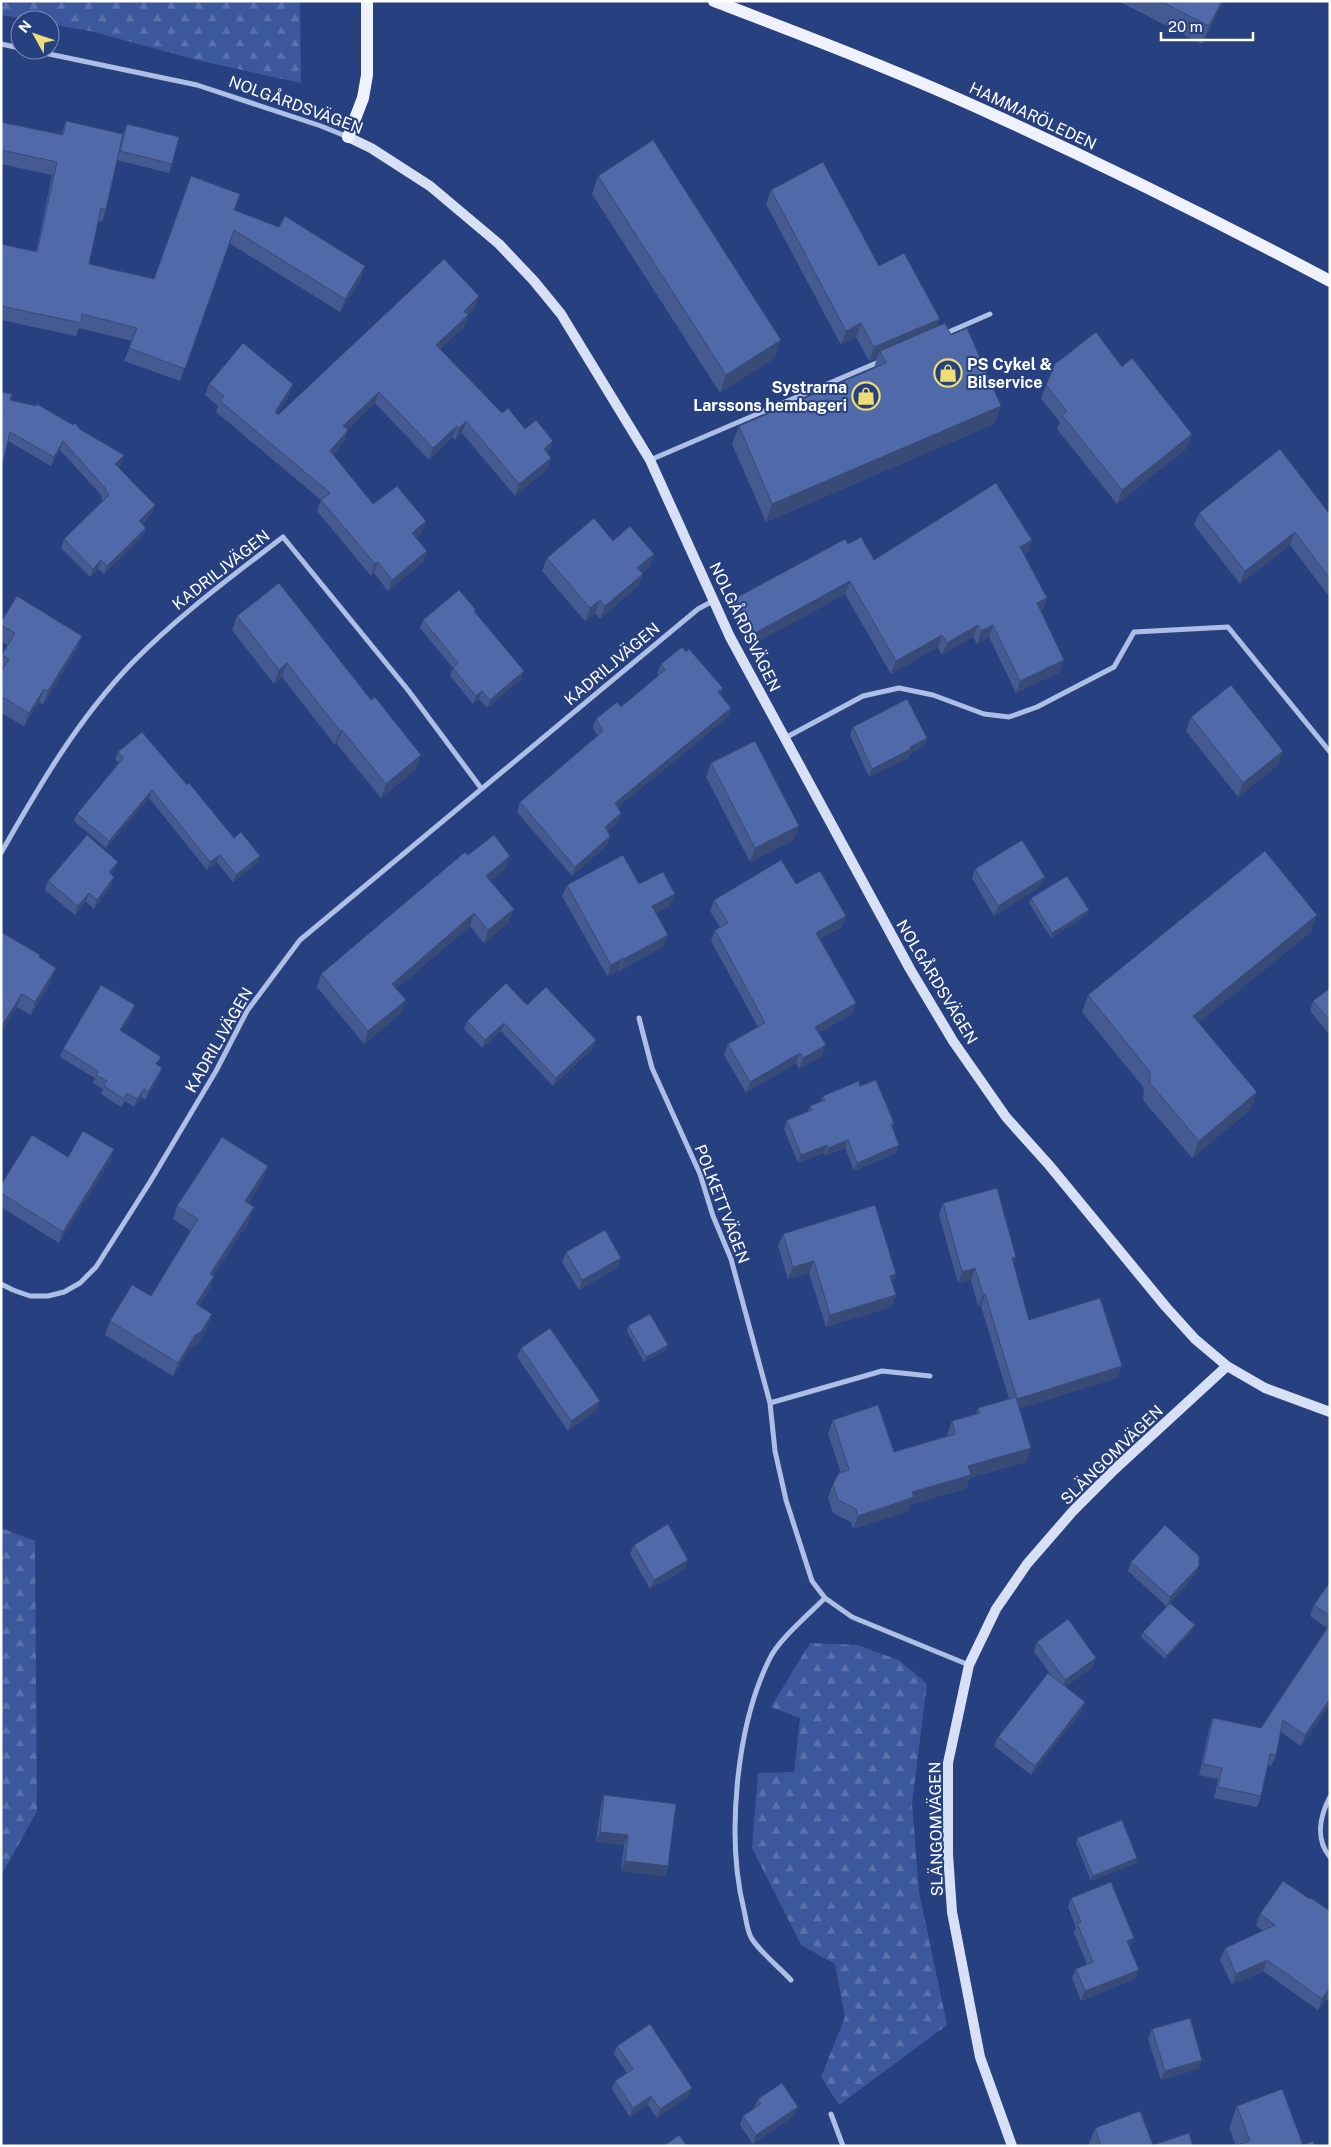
<svg xmlns="http://www.w3.org/2000/svg" width="1331" height="2147" viewBox="0 0 1331 2147" font-family="'Public Sans',sans-serif">
  <style>
    .forest { fill: url(#forest-firs) }
    .lines { fill: none; stroke-linecap: round; stroke-linejoin: round }
    .street { stroke: #aebfe6; stroke-width: 5 }
    .secondary { stroke: #d8e0f5; stroke-width: 10 }
    .primary { stroke: #eff2fd; stroke-width: 12 }
    .wall { fill: #455a90 }
    .shaded-wall { fill: #384a76 }
    .building { fill: #5069a8; stroke: #384a76 }
    .labels { text-anchor: middle; dominant-baseline: central; stroke-width: 4; stroke-linejoin: round; paint-order: stroke }
    .street-label { font-size: 16px; fill: #fff; stroke: #274080 }
    .poi-label { font-size: 16px; font-weight: bold; fill: #fff; stroke: #274080; text-anchor: start }
  </style>
  <defs>
    <pattern id="forest-firs" width="22" height="20" patternUnits="userSpaceOnUse" patternTransform="scale(1.25)"><rect width="22" height="20" fill="#3c589d"/><path d="M5 1l3.5 6h-7zM16 11l3.5 6h-7z" fill="#5971ac"/></pattern>
  </defs>
  <rect width="100%" height="100%" fill="#274080"/>
  <path class="forest" d="M1,1H300L301,83L201,61L90,31L50,24V20H29L1,15Z
    M1,1528L35,1541L37,1811L1,1876Z
    M810,1643L857,1645L899,1660L927,1684L912,1803L919,1892L947,2025L839,2105L821,2077L845,2017L835,1964L801,1945L752,1848L758,1773L794,1772L800,1718L771,1707Z"/>
  <g class="lines">
    <path class="street" d="M1,44L20,48
      M30,50L197,85L321,126L348,137
      M944,334L990,314
      M650,460L881,361
      M785,738L863,696L899,688L933,695L984,714L1009,717L1037,707L1114,667L1134,632L1228,627L1330,752
      M1,853C39,786 78,719 132,663C178,616 231,577 283,537L408,690L481,788
      M639,1018L652,1068L700,1174L713,1216L731,1259L770,1403L775,1451L786,1500L812,1581L825,1598L852,1617L969,1665
      M1,1284L13,1290L30,1296H48L64,1292L80,1283L96,1267L150,1182L216,1071L247,1011L300,940L698,609L713,601
      M770,1403L882,1371L930,1376
      M1330,1797C1320,1816 1315,1839 1330,1857
      M791,1980C779,1967 762,1954 752,1939C747,1932 746,1918 744,1910C726,1838 736,1727 769,1660C778,1640 809,1614 825,1598
      M831,2114L843,2146"/>
    <path class="secondary" d="M348,137L371,148L430,186L499,244L534,281L561,314L650,460L730,637L910,969L953,1041L1006,1117L1049,1165L1166,1307L1195,1339L1227,1366L1265,1388L1330,1412
      M1012,2146L980,2057L952,1912L948,1854V1763L969,1665L996,1609L1027,1564L1073,1511L1115,1469L1227,1366"/>
    <path class="primary" d="M714,1C808,37 903,73 994,115C1108,167 1219,222 1330,281
      M348,137L363,98L367,75V1"/>
  </g>
  <path class="wall" d="M1118,1H1224L1202,44Z
    M66,121L119,153L123,134L127,124L172,164L169,173L117,160L106,209L102,222L98,221L89,264L154,279L234,210L361,279L340,312L229,243L180,381L124,361L132,341L79,328L76,336L1,320V244L36,252L52,175L1,164V122L61,135Z
    M598,176L775,358L720,393L592,194Z
    M771,190L879,266L940,319L937,326L951,335L1001,406L994,424L766,522L732,444L739,426L874,368L877,358L869,361L856,337L841,345L766,204Z
    M475,308L468,315L464,327L440,349L502,413L525,429L549,452L547,453L551,458L547,469L515,496L462,433L455,440L453,437L429,460L375,403L348,429L344,441L333,455L373,504L422,533L416,538L427,551L423,562L388,591L374,573L371,576L317,511L321,500L216,412L218,406L205,395L209,384H293L289,395L277,414L278,415Z
    M1046,385L1187,448L1117,504L1057,429L1060,422L1041,399Z
    M1,392L10,400L81,430L124,455L121,464L118,467L155,505L152,513L142,524L146,528L143,536L104,574L98,569L90,577L61,548L64,539L103,501L101,498L102,496L60,450L51,466L8,441L3,462L1,468Z
    M1330,510V594L1328,595L1290,545L1240,584L1194,525L1199,513L1328,512Z
    M613,541L654,554L649,567L642,573L643,574L638,586L600,619L595,613L585,621L542,571L547,558Z
    M848,544L874,560L1028,552L1024,554L1043,610L1041,611L1060,672L1016,693L989,637L977,644L973,637L942,655L938,647L891,674L845,594L750,646L731,610L736,598Z
    M475,612L521,679L487,708L479,699L473,704L450,676L453,668L420,628L423,620Z
    M237,616L371,700L421,755L416,769L381,798L337,744L335,745L282,677L274,684L232,630Z
    M1,622L82,636L77,649L43,705L39,702L24,726L1,713V656L7,645L1,641Z
    M661,664L720,695L731,708L728,717L618,807L621,813L618,822L607,831L610,836L607,845L572,876L517,812L520,802L598,736L593,728L596,719L621,707L659,675L657,674Z
    M1191,717L1278,765L1238,797L1186,731Z
    M853,727L927,738L924,746L910,754L908,758L869,777L850,735Z
    M118,752L187,785L234,838L260,856L257,863L233,882L217,862L207,870L149,798L106,848L74,821L77,814L119,763L115,759Z
    M711,763L794,840L750,862L706,777Z
    M468,855L505,869L490,881L509,922L484,943L470,926L396,989L401,1013L364,1044L317,987L321,974Z
    M118,862L114,871L111,875L114,877L111,886L94,909L86,902L75,915L45,890L48,881Z
    M975,869L1045,877L1041,886L994,916L972,878Z
    M639,884L670,906L656,913L664,946L620,971L619,970L607,976L562,896L567,885Z
    M796,884L846,916L842,927L820,939L856,1003L852,1014L819,1033L822,1056L799,1069L796,1063L746,1093L724,1055L728,1044L758,1027L711,941L715,930L720,927L710,911L714,900Z
    M1031,898L1089,910L1087,915L1051,938L1029,903Z
    M1311,932L1198,1023L1251,1109L1192,1158L1143,1100L1144,1088L1082,1012L1088,995Z
    M39,958L51,982L31,1015L17,1007L1,1033Z
    M1330,988V1035L1310,1011L1313,1001Z
    M527,1005L593,1048L553,1086L501,1031L482,1048L464,1029L467,1021Z
    M132,1013L121,1031L158,1065L159,1076L145,1100L141,1097L134,1107L125,1101L121,1107L101,1094L103,1089L93,1083L95,1078L60,1057L63,1049Z
    M860,1086L894,1123L892,1128L899,1145L896,1153L854,1171L845,1148L825,1156L824,1153L798,1163L784,1129L787,1120L808,1111L810,1106L820,1102L823,1096Z
    M114,1149L110,1161L59,1243L1,1207V1185L68,1157Z
    M268,1166L263,1180L248,1203L254,1207L249,1221L213,1276L209,1290L199,1306L207,1328L196,1346L190,1348L173,1376L105,1335L110,1321L151,1296L191,1231L173,1219L177,1206Z
    M943,1203L1016,1257L1013,1264L1029,1320L1122,1366L1117,1378L1019,1408L1026,1462L970,1478L966,1489L911,1504L909,1511L853,1529L851,1522L833,1513L828,1498L833,1484L841,1473L828,1434L833,1420L894,1452L947,1436V1435L952,1421L976,1414L978,1408L1009,1399L981,1306H978L971,1280L958,1283L939,1215Z
    M783,1234L896,1274L892,1284L896,1295L891,1307L826,1327L809,1273L788,1279L778,1246Z
    M566,1252L618,1267L579,1290L562,1262Z
    M628,1326L668,1345L666,1350L644,1362L627,1331Z
    M521,1348L597,1410L568,1431L517,1357Z
    M634,1545L685,1569L650,1589L630,1554Z
    M1131,1562L1195,1575L1168,1605L1193,1630L1165,1659L1141,1637L1143,1632L1167,1607L1128,1571Z
    M1330,1582V1704L1301,1746L1281,1732L1276,1755L1271,1766L1268,1765L1261,1796L1257,1807L1214,1798L1218,1779L1199,1775L1209,1729L1213,1718L1261,1728L1327,1628L1310,1616L1314,1605Z
    M1037,1642L1093,1667L1065,1687L1081,1712L1031,1775L994,1746L998,1737L1052,1677L1034,1651Z
    M604,1795L668,1866L665,1876L621,1871L624,1845L596,1841L601,1805Z
    M1077,1838L1136,1863L1091,1881L1076,1843Z
    M1071,1898L1130,1947L1135,1979L1081,2001L1072,1978L1076,1969L1087,1964L1074,1933L1076,1927L1068,1907Z
    M1310,1899L1330,1911V2002L1326,1999L1318,2010L1263,1971L1232,1985L1220,1960L1225,1948L1263,1931L1256,1926L1260,1914Z
    M1152,2029L1202,2060L1199,2069L1161,2080L1148,2039Z
    M617,2046L692,2088L689,2096L657,2118L648,2105L630,2117L612,2089L615,2081L627,2073L614,2054Z
    M758,2099L798,2107L794,2116L753,2144L740,2125L743,2116L754,2108Z
    M1237,2106L1303,2145L1236,2146L1229,2128Z
    M1095,2128L1153,2145L1193,2146H1088Z"/>
  <path class="shaded-wall" d="M1222,1H1224L1202,44L1209,26Z
    M365,266L361,279L340,312L345,299Z
    M479,296L475,308L460,323L464,311Z
    M468,315L464,327L432,357L436,345Z
    M940,319L935,333L880,351L877,358L869,361L874,347Z
    M861,323L856,337L841,345L846,331Z
    M781,340L775,358L720,393L726,375Z
    M293,384L289,395L271,424L275,412Z
    M379,392L375,403L339,437L343,426Z
    M1001,406L994,424L766,522L772,504Z
    M466,421L462,433L455,440L459,428Z
    M457,426L453,437L429,460L433,448Z
    M348,430L344,441L326,463L330,451Z
    M1192,434L1187,448L1117,504L1122,490Z
    M63,441L60,450L51,466L54,457Z
    M553,441L549,452L539,460L544,449Z
    M124,455L121,464L112,472L115,464Z
    M551,458L547,469L515,496L519,484Z
    M155,505L152,513L136,529L139,521Z
    M426,521L422,533L408,545L412,533Z
    M146,528L143,536L104,574L107,566Z
    M1295,532L1290,545L1240,584L1245,571Z
    M1032,540L1028,552L1016,559L1020,547Z
    M427,551L423,562L388,591L392,580Z
    M654,554L649,567L633,581L637,568Z
    M101,560L98,569L90,577L93,569Z
    M378,562L374,573L371,576L375,564Z
    M643,574L638,586L600,619L605,606Z
    M850,581L845,594L750,646L755,633Z
    M1047,598L1043,610L1032,616L1037,603Z
    M600,600L595,613L585,621L590,608Z
    M978,625L973,637L942,655L947,643Z
    M993,625L989,637L977,644L981,631Z
    M942,635L938,647L891,674L896,661Z
    M82,636L77,649L43,705L48,691Z
    M1064,660L1060,672L1016,693L1020,681Z
    M287,663L282,677L274,684L279,670Z
    M524,671L521,679L487,708L490,700Z
    M723,688L720,697L718,692Z
    M44,689L39,702L24,726L29,713Z
    M482,691L479,699L473,704L476,696Z
    M731,708L728,717L612,812L615,803Z
    M342,730L337,744L335,745L340,731Z
    M927,738L924,746L910,754L908,758L869,777L872,769L910,747Z
    M1283,751L1278,765L1238,797L1243,783Z
    M421,755L416,769L381,798L386,784Z
    M152,790L149,798L106,848L109,841Z
    M621,813L618,822L602,836L605,827Z
    M799,826L794,840L750,862L755,848Z
    M610,836L607,845L572,876L575,867Z
    M220,855L217,862L207,870L210,862Z
    M260,856L257,863L233,882L236,875Z
    M510,856L505,869L481,889L486,876Z
    M118,862L114,871L105,881L109,872Z
    M114,877L111,886L94,909L97,900Z
    M1045,877L1041,886L994,916L998,906Z
    M89,893L86,902L75,915L78,906Z
    M675,894L670,906L647,917L652,906Z
    M514,909L509,922L484,943L488,930Z
    M1089,910L1087,915L1051,938L1052,933Z
    M474,913L470,926L387,997L392,984Z
    M1317,915L1311,932L1186,1033L1193,1016Z
    M846,916L842,927L813,943L816,933Z
    M668,935L664,946L620,971L624,959Z
    M623,958L619,970L607,976L611,965Z
    M56,968L51,982L31,1015L35,1002Z
    M22,994L17,1007L1,1033V1027Z
    M406,1000L401,1013L364,1044L368,1031Z
    M856,1003L852,1014L811,1037L815,1027Z
    M135,1005L132,1013L117,1038L120,1030Z
    M504,1023L501,1031L482,1048L485,1040Z
    M596,1040L593,1048L553,1086L556,1078Z
    M826,1045L822,1056L799,1069L803,1058Z
    M800,1053L796,1063L746,1093L750,1082Z
    M162,1068L159,1076L145,1100L148,1092Z
    M144,1089L141,1097L134,1107L137,1099Z
    M1257,1092L1251,1109L1192,1158L1199,1141Z
    M848,1140L845,1148L825,1156L828,1148Z
    M827,1145L824,1153L798,1163L801,1155Z
    M899,1145L896,1153L854,1171L857,1163Z
    M114,1149L110,1161L59,1243L63,1232Z
    M268,1166L263,1180L240,1215L245,1201Z
    M254,1207L249,1221L205,1288L210,1274Z
    M1016,1257L1012,1268V1258Z
    M621,1258L618,1267L579,1290L582,1280Z
    M814,1261L809,1273L788,1279L793,1267Z
    M975,1268L971,1280L958,1283L962,1272Z
    M896,1274L892,1286L890,1276Z
    M214,1276L209,1290L192,1318L196,1304Z
    M985,1294L981,1306H978L983,1295Z
    M896,1295L891,1307L826,1327L830,1315Z
    M212,1314L207,1328L196,1346L190,1348L173,1376L178,1363L195,1335Z
    M668,1345L666,1350L644,1362L646,1357Z
    M1122,1366L1117,1378L1013,1411L1017,1399Z
    M600,1401L597,1410L568,1431L571,1421Z
    M1031,1448L1026,1462L970,1478L966,1489L911,1504L909,1511L853,1529L858,1516L968,1466Z
    M688,1560L685,1569L650,1589L654,1580Z
    M1199,1566L1195,1575L1167,1607L1170,1597Z
    M1195,1625L1193,1630L1165,1659L1167,1655Z
    M1096,1658L1093,1667L1062,1689L1065,1680Z
    M1330,1699V1704L1301,1746L1305,1735Z
    M1085,1702L1081,1712L1031,1775L1035,1766Z
    M600,1832L628,1835L624,1845L596,1841Z
    M1137,1858L1136,1863L1091,1881L1093,1876Z
    M625,1861L668,1866L665,1876L621,1871Z
    M1134,1938L1130,1947L1123,1950L1127,1941Z
    M1267,1960L1263,1971L1232,1985L1236,1974Z
    M1139,1970L1135,1979L1081,2001L1085,1991Z
    M1330,1988L1326,1999L1318,2010L1322,1999Z
    M1202,2060L1199,2069L1161,2080L1165,2071Z
    M692,2088L689,2096L657,2118L660,2109Z
    M651,2096L648,2105L630,2117L633,2108Z
    M798,2107L794,2116L753,2144L756,2135Z"/>
  <path class="building" d="M1160,1H1222L1209,26Z
    M66,121L123,134L106,209L101,208L89,264L154,279L191,176L240,194L234,210L279,227L285,216L365,266L345,299L234,230L185,369L129,348L137,328L82,314L81,323L1,306V244L37,252L57,162L1,150V122L63,135Z
    M127,124L179,137L172,164L120,151Z
    M653,140L781,340L726,375L598,176Z
    M823,162L879,266L904,253L940,319L874,347L861,323L846,331L771,190Z
    M444,259L479,296L464,311L468,315L436,345L502,413L508,408L525,429L536,420L553,441L544,449L551,458L519,484L466,421L459,428L457,426L433,448L379,392L343,426L348,430L330,451L373,504L397,486L426,521L412,533L427,551L392,580L378,562L375,564L321,500L330,493L220,401L224,396L209,384L243,343L293,384L275,412L278,415Z
    M945,323L951,335L967,328L1001,406L772,504L739,426L886,363L880,351Z
    M1096,332L1122,367L1132,358L1192,434L1122,490L1062,415L1067,411L1046,385L1055,364Z
    M1,392L12,394L10,400L36,406L37,404L73,425L75,423L81,430L124,455L115,464L155,505L139,521L146,528L107,566L101,560L93,569L64,539L109,495L105,490L106,489L63,441L54,457L10,432L3,462H1Z
    M1280,449L1328,512L1330,510V579L1295,532L1245,571L1199,513Z
    M996,483L1032,540L1020,547L1047,598L1037,603L1064,660L1020,681L993,625L981,631L978,625L947,643L942,635L896,661L850,581L755,633L736,598L845,539L848,544L861,537L874,560Z
    M594,518L613,541L630,526L654,554L637,568L643,574L605,606L600,600L590,608L547,558Z
    M279,583L371,700L375,697L421,755L386,784L342,730L340,731L287,663L279,670L237,616Z
    M459,590L476,610L474,611L524,671L490,700L482,691L476,696L453,668L458,663L423,620Z
    M17,596L82,636L48,691L44,689L29,713L1,696V672L9,659L2,655L15,633L1,625V622Z
    M682,647L686,652L689,649L723,688L718,692L731,708L615,803L621,813L605,827L610,836L575,867L520,802L603,731L596,719L617,702L621,707L665,670L661,664Z
    M1231,685L1283,751L1243,783L1191,717Z
    M907,699L927,738L910,747L911,749L872,769L853,727Z
    M142,732L187,785L189,783L234,838L241,832L260,856L236,875L220,855L210,862L152,790L109,841L77,814L123,758L118,752Z
    M755,741L799,826L755,848L711,763Z
    M87,835L118,862L109,872L114,877L97,900L89,893L78,906L48,881Z
    M494,835L510,856L486,876L514,909L488,930L474,913L392,984L406,1000L368,1031L321,974L465,852L468,855Z
    M1022,840L1045,877L998,906L975,869Z
    M1265,851L1317,915L1193,1016L1257,1092L1199,1141L1150,1083V1072L1088,995Z
    M623,855L639,884L663,872L675,894L652,906L668,935L624,959L623,958L611,965L567,885Z
    M781,860L796,884L820,871L846,916L816,933L856,1003L815,1027L826,1045L803,1058L800,1053L750,1082L728,1044L765,1023L715,930L728,923L714,900Z
    M1067,876L1089,910L1052,933L1031,898Z
    M1,932L40,955L39,957L56,968L35,1002L22,994L1,1027Z
    M506,983L527,1005L546,987L596,1040L556,1078L504,1023L485,1040L467,1021Z
    M101,985L135,1005L120,1030L161,1057L156,1064L162,1068L148,1092L144,1089L137,1099L127,1093L124,1099L104,1086L107,1081L96,1075L98,1071L63,1049Z
    M1330,988V1021L1313,1001Z
    M876,1080L894,1123L891,1124L899,1145L857,1163L848,1140L828,1148L827,1145L801,1155L787,1120L812,1110L810,1106L825,1100L823,1096L859,1081L860,1086Z
    M83,1131L114,1149L63,1232L1,1193V1185L32,1135L68,1157Z
    M222,1137L268,1166L245,1201L254,1207L210,1274L214,1276L196,1304L212,1314L201,1332L195,1335L178,1363L110,1321L132,1285L151,1296L198,1219L177,1206Z
    M997,1188L1016,1257L1012,1258L1029,1320L1100,1298L1122,1366L1017,1399L985,1294L983,1295L975,1268L962,1272L943,1203Z
    M875,1205L896,1274L890,1276L896,1295L830,1315L814,1261L793,1267L783,1234Z
    M605,1230L621,1258L582,1280L566,1252Z
    M650,1314L668,1345L646,1357L628,1326Z
    M550,1328L600,1401L571,1421L521,1348Z
    M1016,1397L1031,1448L968,1466L971,1475L912,1492L914,1497L858,1516L856,1509L838,1500L833,1484L839,1473L849,1470L833,1420L878,1405L894,1452L955,1434L952,1421L980,1413L978,1408Z
    M668,1524L688,1560L654,1580L634,1545Z
    M1165,1525L1199,1556V1566L1170,1597L1131,1562Z
    M1330,1582V1616L1314,1605Z
    M1170,1603L1195,1625L1167,1655L1143,1632Z
    M1068,1619L1096,1658L1065,1680L1037,1642Z
    M1330,1624V1699L1305,1735L1283,1720L1276,1755L1270,1754L1261,1796L1218,1787L1222,1768L1203,1764L1213,1718L1261,1728Z
    M1048,1673L1085,1702L1035,1766L998,1737Z
    M604,1795L676,1804L668,1866L625,1861L628,1835L600,1832Z
    M1122,1820L1137,1858L1093,1876L1077,1838Z
    M1283,1881L1310,1899L1311,1898L1330,1911V1988L1322,1999L1267,1960L1236,1974L1225,1948L1275,1925L1260,1914Z
    M1111,1882L1134,1938L1127,1941L1139,1970L1085,1991L1076,1969L1093,1962L1077,1923L1081,1922L1071,1898Z
    M1190,2018L1202,2060L1165,2071L1152,2029Z
    M650,2024L692,2088L660,2109L651,2096L633,2108L615,2081L633,2069L617,2046Z
    M782,2083L798,2107L756,2135L743,2116L761,2104L758,2099Z
    M1282,2089L1303,2145L1313,2141L1315,2146H1235L1250,2141L1237,2106Z
    M1140,2111L1153,2145L1189,2133L1193,2146H1101L1095,2128Z
    M679,2135L687,2146H664Z"/>
  <defs>
    <g id="shop-ring" transform="scale(1.4375)"><circle r="9.5" fill="#274080" stroke="#eedd74" stroke-width="1.5"/><path d="M-5-2.5h2.3a2.7 3.5 0 0 1 5.4 0H5L5.5 6h-11ZM-1.5-2.5h3a1.5 2.3 0 0 0-3 0Z" fill="#eedd74"/></g>
  </defs>
  <g fill-rule="evenodd">
    <use href="#shop-ring" x="948" y="373"/>
    <use href="#shop-ring" x="866" y="396"/>
  </g>
  <g class="labels">
    <g class="street-label">
      <text transform="translate(296 105) rotate(20)">NOLGÅRDSVÄGEN</text>
      <text transform="translate(1033 116) rotate(25)">HAMMARÖLEDEN</text>
      <text transform="translate(221 570) rotate(-38)">KADRILJVÄGEN</text>
      <text transform="translate(745 627) rotate(64)">NOLGÅRDSVÄGEN</text>
      <text transform="translate(612 664) rotate(-40)">KADRILJVÄGEN</text>
      <text transform="translate(937 982) rotate(59)">NOLGÅRDSVÄGEN</text>
      <text transform="translate(219 1040) rotate(-60)">KADRILJVÄGEN</text>
      <text transform="translate(722 1204) rotate(69)">POLKETTVÄGEN</text>
      <text transform="translate(1112 1455) rotate(-44)">SLÄNGOMVÄGEN</text>
      <text transform="translate(936 1829) rotate(-91)">SLÄNGOMVÄGEN</text>
    </g>
    <g class="poi-label">
      <text x="967" y="364">PS Cykel &amp;<tspan x="967" dy="18">Bilservice</tspan></text>
      <text x="847" y="387" text-anchor="end">Systrarna<tspan x="847" dy="18">Larssons hembageri</tspan></text>
    </g>
  </g>
  <rect width="1331" height="2147" fill="none" stroke="#ffffff" stroke-width="5"/>
  <g transform="translate(35 35) rotate(310)"><circle r="24" fill="#274080" stroke="#7d8cb3"/>
  <path d="M0-4L9 19L0 12L-9 19Z" fill="#eedd74"/>
  <text y="-8" font-size="14" font-weight="bold" text-anchor="middle" fill="#ffffff">N</text>
  </g>
  <path d="M1161 32v8h92v-8" fill="none" stroke="#ffffff" stroke-width="2.5"/>
  <text x="1168" y="32" font-size="15" fill="#ffffff" stroke="#274080" stroke-width="4" paint-order="stroke">20 m</text>
</svg>
